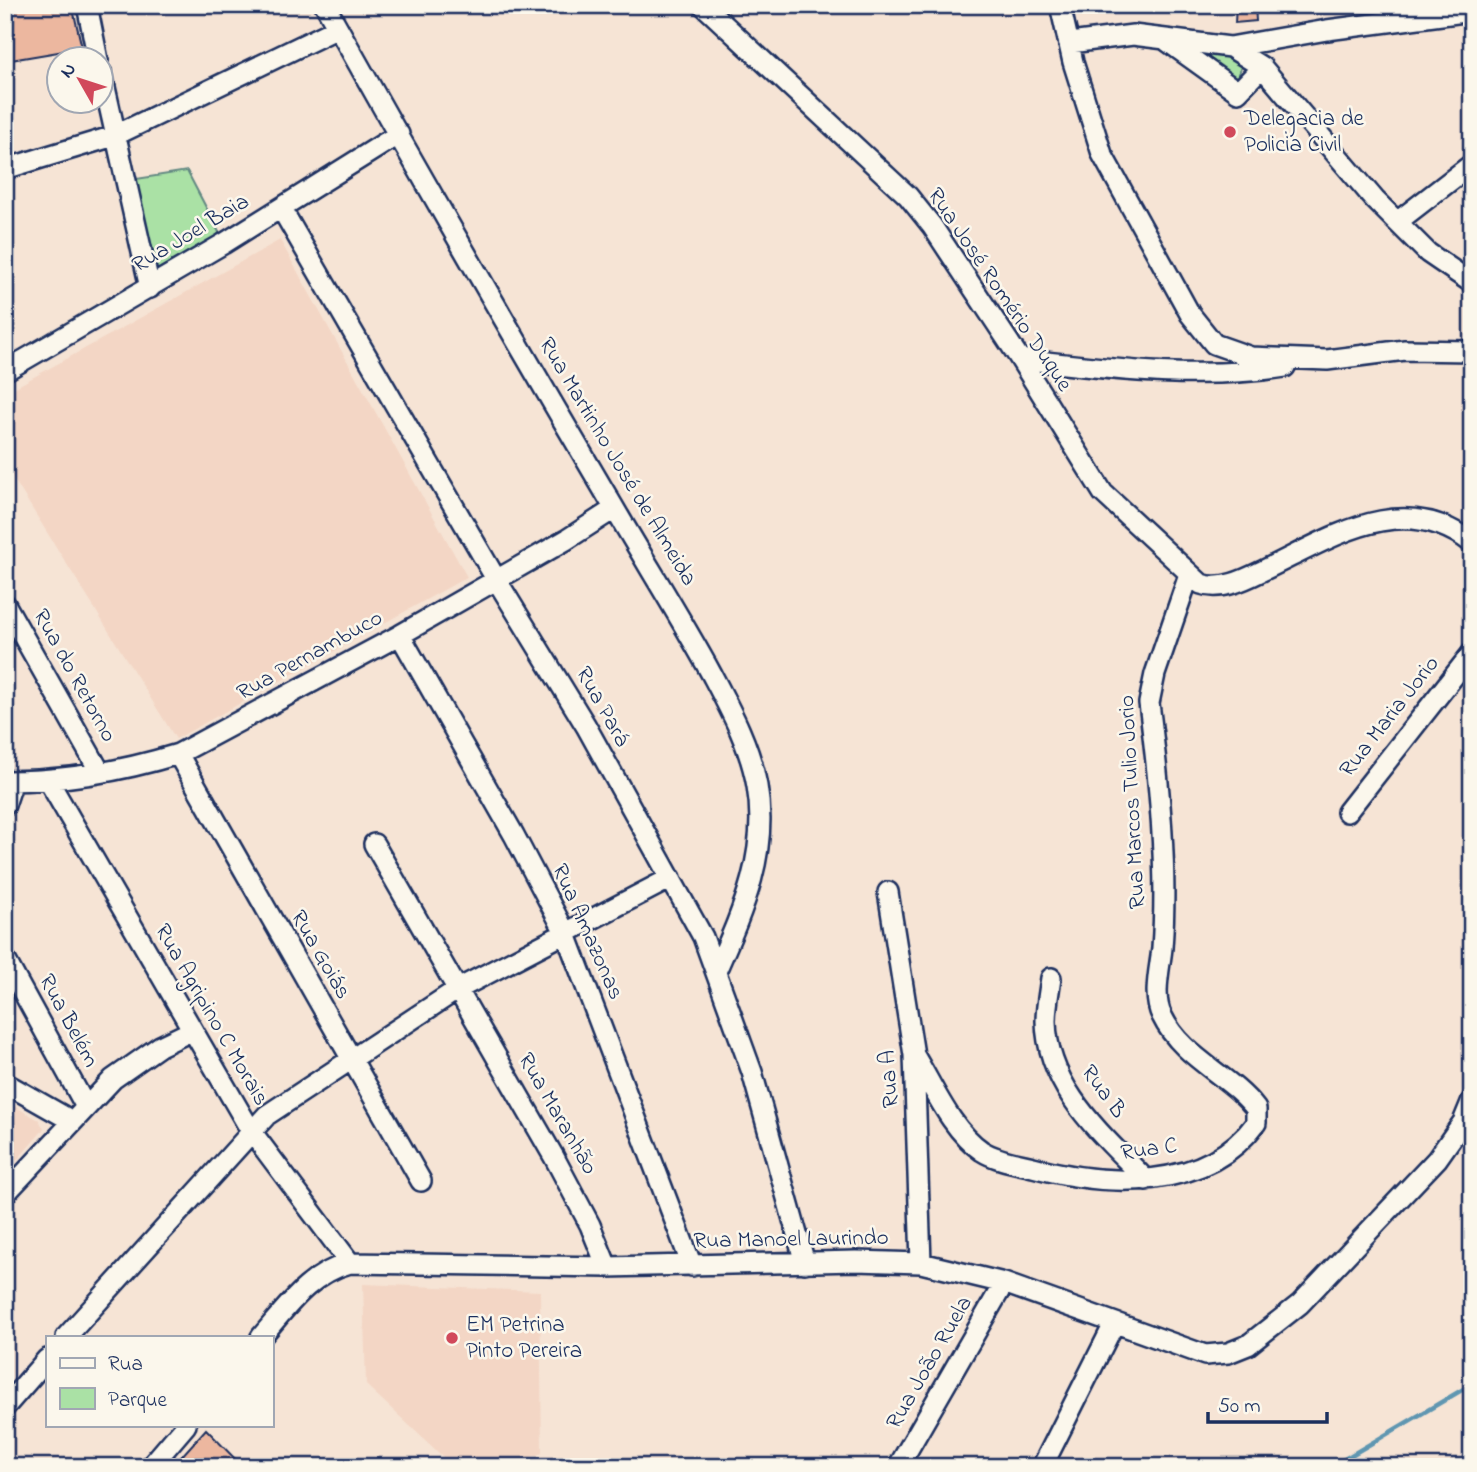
<svg xmlns="http://www.w3.org/2000/svg" width="1477" height="1472" viewBox="0 0 1477 1472" font-family="'Indie Flower',sans-serif">
  <style>
    .built { fill: #f3d6c5 }
    .green { fill: #aae1a5; stroke: #628882; stroke-width: 2 }
    .lines { fill: none; stroke-linecap: round; stroke-linejoin: round }
    .stream { stroke: #5f96b1; stroke-width: 4.5 }
    .building { fill: #ecb79f; stroke: #1b2f5e; stroke-width: 2 }
    .minor-casing { stroke: #1b2f5e; stroke-width: 24 }
    .minor { stroke: #fbf7ec; stroke-width: 19 }
    .poi-dot { fill: #d1495b; stroke: #fbf7ec; stroke-width: 2.5 }
    .labels { text-anchor: middle; dominant-baseline: central; stroke-width: 5; stroke-linejoin: round; paint-order: stroke }
    .poi-label { font-size: 23px; fill: #1b2f5e; stroke: #fbf7ec; text-anchor: start }
    .street-label { font-size: 23px; fill: #1b2f5e; stroke: #fbf7ec }
  </style>
  <rect width="100%" height="100%" fill="#f6e4d5"/>
  <filter id="ink" filterUnits="userSpaceOnUse"><feTurbulence type="fractalNoise" baseFrequency=".0143" numOctaves="2"/><feDisplacementMap in="SourceGraphic" scale="14" xChannelSelector="R" yChannelSelector="G"/><feConvolveMatrix kernelMatrix="1 2 1 2 8 2 1 2 1" color-interpolation-filters="sRGB"/></filter>
  <g filter="url(#ink)">
    <path class="built" d="M280,240L467,577L176,739L5,465V393Z
      M5,1101L39,1120L44,1129L5,1174Z
      M363,1284L540,1291L542,1453L506,1467H454L366,1385Z"/>
    <path class="green" d="M1212,52L1223,53L1242,63L1236,85L1202,62Z
      M187,171L221,236L153,280L130,180Z"/>
    <g class="lines">
      <path class="stream" d="M1331,1467L1472,1384"/>
    </g>
    <path class="building" d="M5,5H72L82,48L5,61Z
      M1236,5H1255L1256,21L1235,23Z
      M206,1429L243,1467H172Z"/>
    <g class="lines">
      <g class="minor-casing">
        <path id="minor" d="M87,5L98,60
          M325,5C419,173 515,340 613,506C646,563 681,618 712,675C731,711 750,746 757,786C769,852 743,910 717,969
          M703,5L908,196L932,226L1020,359L1103,493L1201,584C1221,591 1244,580 1262,571C1330,539 1402,488 1472,543
          M1060,5L1073,62L1102,154L1190,314L1214,344L1251,357L1327,360L1405,350L1472,351
          M1167,41L1238,92L1262,67
          M1070,43L1133,35L1230,47L1327,30L1472,11
          M1230,47L1262,67L1375,200L1428,253L1472,283
          M102,74L150,288
          M5,169L114,136L338,28
          M281,208L496,579L586,726L703,937L752,1072L805,1263
          M1397,222L1472,164
          M1020,359C1108,369 1197,381 1285,367
          M5,371L223,244L399,134
          M5,604L100,772
          M400,635L514,835L566,934L692,1266
          M178,754L421,1181
          M48,780L251,1131L350,1263
          M5,781C63,781 123,771 178,754L400,635L566,540L614,509
          M5,805L13,781
          M1347,812L1472,653
          M374,844L554,1157L590,1225L607,1267
          M888,892L914,1055L921,1263
          M5,959L86,1107
          M1051,978C1049,992 1046,1007 1046,1021C1047,1089 1103,1135 1146,1180
          M914,1055C933,1086 951,1130 982,1151C996,1160 1016,1163 1033,1167C1106,1187 1206,1192 1256,1123V1109C1229,1074 1182,1058 1162,1016C1152,997 1160,968 1162,948C1168,869 1159,781 1149,703L1155,674L1189,575
          M5,1083L72,1121
          M5,1194L113,1079L160,1046L191,1031
          M66,1337L267,1115L458,989L671,878
          M261,1337C288,1306 309,1274 350,1263L607,1267L856,1261L921,1263L1004,1283L1205,1355L1228,1353L1248,1345L1300,1304L1437,1159L1463,1122L1472,1100
          M5,1407L47,1359
          M150,1467L186,1425
          M898,1467L1004,1283
          M1042,1467L1114,1324"/>
      </g>
      <use href="#minor" class="minor"/>
    </g>
  </g>
  <g class="poi-dot">
    <circle cx="1230" cy="132" r="7"/>
    <circle cx="452" cy="1338" r="7"/>
  </g>
  <g class="labels">
    <g class="poi-label">
      <text x="1244" y="119">Delegacia de<tspan x="1244" dy="26">Policia Civil</tspan></text>
      <text x="466" y="1325">EM Petrina<tspan x="466" dy="26">Pinto Pereira</tspan></text>
    </g>
    <g class="street-label">
      <text transform="translate(191 234) rotate(-31)">Rua Joel Baia</text>
      <text transform="translate(999 290) rotate(56)">Rua José Romério Duque</text>
      <text transform="translate(617 462) rotate(59)">Rua Martinho José de Almeida</text>
      <text transform="translate(310 656) rotate(-29)">Rua Pernambuco</text>
      <text transform="translate(74 676) rotate(61)">Rua do Retorno</text>
      <text transform="translate(602 707) rotate(61)">Rua Pará</text>
      <text transform="translate(1390 717) rotate(-52)">Rua Maria Jorio</text>
      <text transform="translate(1133 802) rotate(-93)">Rua Marcos Tulio Jorio</text>
      <text transform="translate(587 932) rotate(66)">Rua Amazonas</text>
      <text transform="translate(320 955) rotate(60)">Rua Goiás</text>
      <text transform="translate(211 1015) rotate(60)">Rua Agripino C Morais</text>
      <text transform="translate(68 1021) rotate(62)">Rua Belém</text>
      <text transform="translate(890 1079) rotate(-94)">Rua A</text>
      <text transform="translate(1103 1092) rotate(54)">Rua B</text>
      <text transform="translate(557 1114) rotate(60)">Rua Maranhão</text>
      <text transform="translate(1149 1150) rotate(-8)">Rua C</text>
      <text transform="translate(791 1240) rotate(-1)">Rua Manoel Laurindo</text>
      <text transform="translate(930 1363) rotate(-60)">Rua João Ruela</text>
    </g>
  </g>
  <rect width="1477" height="1472" fill="none" stroke="#fbf7ec" stroke-width="28"/>
  <rect x="14" y="14" width="1449" height="1444" fill="none" stroke="#1b2f5e" stroke-width="2.5" filter="url(#ink)"/>
  <rect x="46" y="1336" width="228" height="91" fill="#fbf7ec" stroke="#a1a7b3" stroke-width="2"/>
  <rect x="60" y="1358" width="35" height="10" fill="#fbf7ec" stroke="#a1a7b3" stroke-width="2"/>
  <text x="108" y="1370" font-size="21" fill="#1b2f5e">Rua</text>
  <rect x="60" y="1388" width="35" height="21" fill="#aae1a5" stroke="#a1a7b3" stroke-width="2"/>
  <text x="108" y="1406" font-size="21" fill="#1b2f5e">Parque</text>
  <g transform="translate(80 80) rotate(309)"><circle r="33" fill="#fbf7ec" stroke="#a1a7b3" stroke-width="2"/>
  <path d="M0-5L12 26L0 18L-12 26Z" fill="#d1495b"/>
  <text y="-10" font-size="19" font-weight="bold" text-anchor="middle" fill="#1b2f5e">N</text>
  </g>
  <path d="M1208 1412v10h119v-10" fill="none" stroke="#1b2f5e" stroke-width="3.5"/>
  <text x="1218" y="1412" font-size="21" fill="#1b2f5e" stroke="#fbf7ec" stroke-width="5" paint-order="stroke">50 m</text>
</svg>
